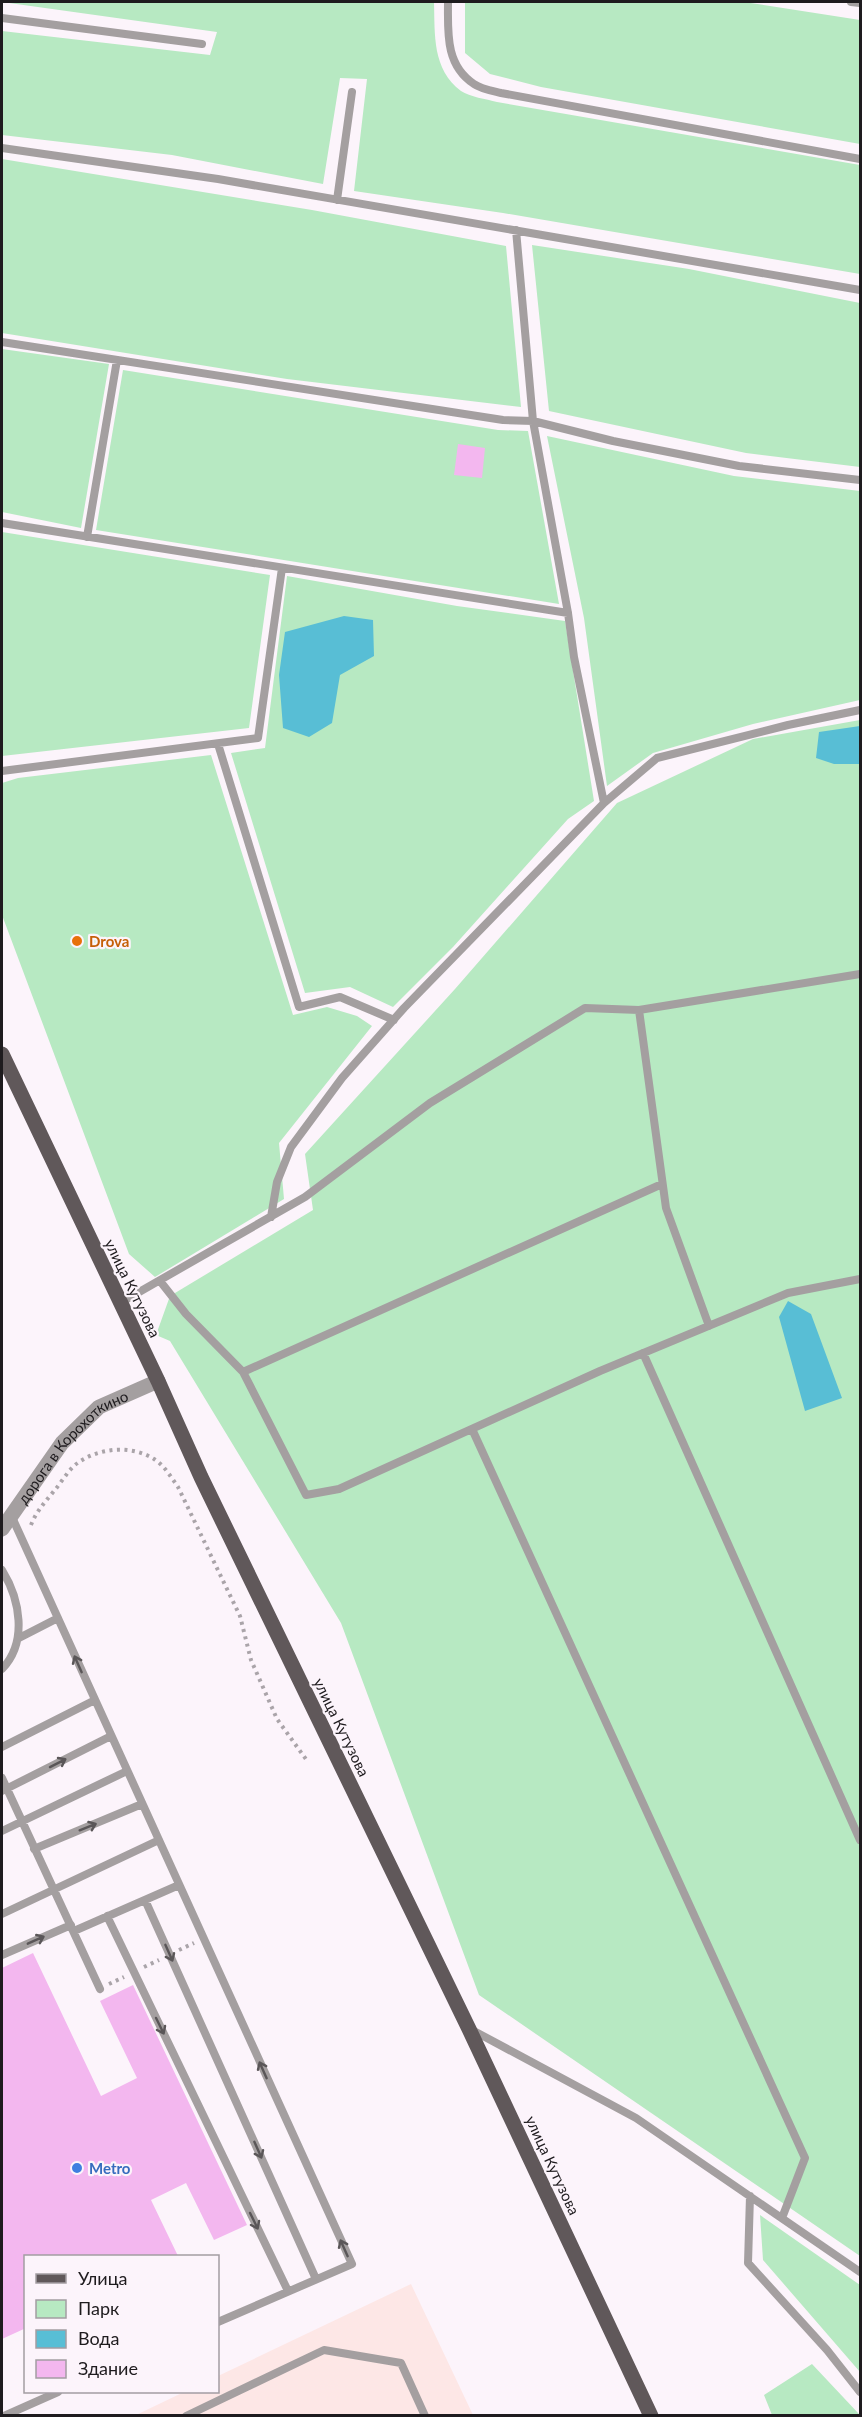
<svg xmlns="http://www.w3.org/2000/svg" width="862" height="2417" viewBox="0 0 862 2417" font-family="Lato,sans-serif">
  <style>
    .industrial { fill: #fde7e6 }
    .green { fill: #b7e9c2 }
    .water { fill: #58bed5 }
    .building { fill: #f3b7ef }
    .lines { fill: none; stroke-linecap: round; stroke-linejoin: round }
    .path { stroke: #aaa4a9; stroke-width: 4; stroke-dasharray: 3 4.5; stroke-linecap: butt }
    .lane { stroke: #a49fa0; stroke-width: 8 }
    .street { stroke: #a49fa0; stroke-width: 15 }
    .primary { stroke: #60585a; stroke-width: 15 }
    .oneway { stroke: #5a5658 }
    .food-dot { fill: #e8710a; stroke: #fcf4fb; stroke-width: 2 }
    .shop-dot { fill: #3f7fe0; stroke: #fcf4fb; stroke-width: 2 }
    .labels { text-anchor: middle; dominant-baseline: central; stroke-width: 4.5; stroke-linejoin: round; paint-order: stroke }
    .food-label { font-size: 15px; font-weight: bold; fill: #c56008; stroke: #fcf4fb; text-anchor: start }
    .street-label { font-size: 15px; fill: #1e1b1e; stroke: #fcf4fb }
    .shop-label { font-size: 15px; font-weight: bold; fill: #366cbe; stroke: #fcf4fb; text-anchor: start }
  </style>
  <rect width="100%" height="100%" fill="#fcf4fb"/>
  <path class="industrial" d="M411,2284L473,2415L134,2416L184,2392H218V2376Z"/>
  <path class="green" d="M2,2H434C435,35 432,69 461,91C470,97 486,99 497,102L860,165V274L503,213L354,191L367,79L340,78L323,184L172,155L2,135V31L210,55L217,32Z
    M465,2H744L860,20V144L541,87L490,74L465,53Z
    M2,159L312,210L506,246L521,407L287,379L2,333Z
    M532,245L689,269L860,303V467L746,453L549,411Z
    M2,349L109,364L81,528L2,512Z
    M123,370L498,430L528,431L559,604L96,530Z
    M547,436L734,476L860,491V700L753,724L653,753L607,786L584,618Z
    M2,532L270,575L249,728L2,756Z
    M287,576L457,606L565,621L594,801L568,819L453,947L393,1007L350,987L305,993L231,753L265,748Z
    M860,720V2256L479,1995L341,1623L170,1341L156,1335L170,1296L313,1210L305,1154L455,989L617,803L753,739Z
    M211,755L293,1015L327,1007L357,1016L372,1026L279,1143L284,1199L155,1277L129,1254L2,915V783L18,778Z
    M760,2215L860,2285V2372L763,2260Z
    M812,2364L859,2414V2415H772L764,2395Z"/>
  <path class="water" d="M344,616L373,620L374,656L340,675L332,723L309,737L283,728L279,675L285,632Z
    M860,726V764H834L816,758L819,732Z
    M788,1301L811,1314L842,1398L805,1411L779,1317Z"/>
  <path class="building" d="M458,444L485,448L482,478L454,475Z
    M33,1953L101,2096L137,2078L100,2001L133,1985L247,2225L214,2240L186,2183L151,2200L178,2256H26V2328L2,2339V1968Z"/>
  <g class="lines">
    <path class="path" d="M31,1525C36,1512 45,1502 54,1491C61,1483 67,1472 75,1465C96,1448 130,1444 154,1459C164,1465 171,1477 178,1487L240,1616L251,1660L277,1719L308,1762
      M179,1950L194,1943
      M144,1967L159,1960
      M109,1984L124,1977"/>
    <path class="lane" d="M448,2C448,32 445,65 474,84C481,89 493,91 501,93L860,159
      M851,2L860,3
      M2,18L202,44
      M2,148L218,179L860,290
      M337,200L352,92
      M2,342L503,420L533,421L613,441L739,466L860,480
      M2,523L568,613
      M87,537L117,360
      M218,744L299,1007L340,997L394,1020
      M2,771L258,738L282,568
      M604,803L657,758L788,725L860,710
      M639,1010L860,974
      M271,1217L277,1182L291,1147L342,1078L404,1008L604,803L574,657L568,613L533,421L516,230
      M160,1281L186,1314L243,1372L306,1495L339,1489L600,1371L788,1293L860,1279
      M120,1303L305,1197L430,1103L585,1008L639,1010L666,1208L709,1326
      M643,1353L860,1840
      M243,1372L662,1184
      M472,1429L805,2158L782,2218
      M11,1515L352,2264L218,2322
      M2,1570C20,1599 28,1642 2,1669
      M19,1638L58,1618
      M2,1747L95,1700
      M2,1778L100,1989
      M2,1791L111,1736
      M2,1831L127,1771
      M34,1849L142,1804
      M145,1900L316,2279
      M2,1914L159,1840
      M107,1916L288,2291
      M74,1931L179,1885
      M2,1955L71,1925
      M472,2030L636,2118L860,2272
      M750,2196L748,2263L827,2350L860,2392
      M4,2416L58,2392
      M186,2416L324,2350L401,2363L425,2416"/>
    <path class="street" id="s1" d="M2,1529L62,1443L99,1407L158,1381"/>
    <path class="primary" d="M2,1054L158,1381L201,1477L469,2029L651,2416"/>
  </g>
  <defs><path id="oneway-shaft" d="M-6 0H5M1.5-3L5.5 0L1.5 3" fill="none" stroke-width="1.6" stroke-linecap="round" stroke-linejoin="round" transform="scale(1.5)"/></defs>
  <g class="oneway">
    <use href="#oneway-shaft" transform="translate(78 1664) rotate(-114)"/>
    <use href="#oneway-shaft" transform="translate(58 1763) rotate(-27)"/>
    <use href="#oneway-shaft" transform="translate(88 1827) rotate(-22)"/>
    <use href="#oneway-shaft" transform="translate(36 1940) rotate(-24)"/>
    <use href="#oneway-shaft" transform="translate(169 1953) rotate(66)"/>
    <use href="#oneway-shaft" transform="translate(160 2026) rotate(64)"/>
    <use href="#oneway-shaft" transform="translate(263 2070) rotate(-114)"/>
    <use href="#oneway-shaft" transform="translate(258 2150) rotate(66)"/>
    <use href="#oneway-shaft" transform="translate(254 2221) rotate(64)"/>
    <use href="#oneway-shaft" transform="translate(344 2248) rotate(-114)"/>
  </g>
  <circle class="food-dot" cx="77" cy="941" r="6"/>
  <circle class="shop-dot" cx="77" cy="2168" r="6"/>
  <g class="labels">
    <g class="food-label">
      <text x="89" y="941">Drova</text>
    </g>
    <g class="street-label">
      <text transform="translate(133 1288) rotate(64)">улица Кутузова</text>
      <text stroke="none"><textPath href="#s1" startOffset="110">дорога в Корохоткино</textPath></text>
      <text transform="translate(342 1727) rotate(64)">улица Кутузова</text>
      <text transform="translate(553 2165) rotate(65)">улица Кутузова</text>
    </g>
    <g class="shop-label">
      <text x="89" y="2168">Metro</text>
    </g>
  </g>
  <rect width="862" height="2417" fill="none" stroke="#1e1b1e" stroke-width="6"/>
  <rect x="24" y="2255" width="195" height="138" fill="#fcf4fb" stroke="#a39da3" stroke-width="1.5"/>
  <rect x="36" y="2274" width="30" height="9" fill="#60585a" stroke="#a39da3" stroke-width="1.5"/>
  <text x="78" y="2285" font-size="18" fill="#1e1b1e">Улица</text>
  <rect x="36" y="2300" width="30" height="18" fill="#b7e9c2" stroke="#a39da3" stroke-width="1.5"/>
  <text x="78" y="2315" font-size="18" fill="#1e1b1e">Парк</text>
  <rect x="36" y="2330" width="30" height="18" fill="#58bed5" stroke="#a39da3" stroke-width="1.5"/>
  <text x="78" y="2345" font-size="18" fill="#1e1b1e">Вода</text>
  <rect x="36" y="2360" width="30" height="18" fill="#f3b7ef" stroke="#a39da3" stroke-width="1.5"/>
  <text x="78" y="2375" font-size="18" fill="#1e1b1e">Здание</text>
</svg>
